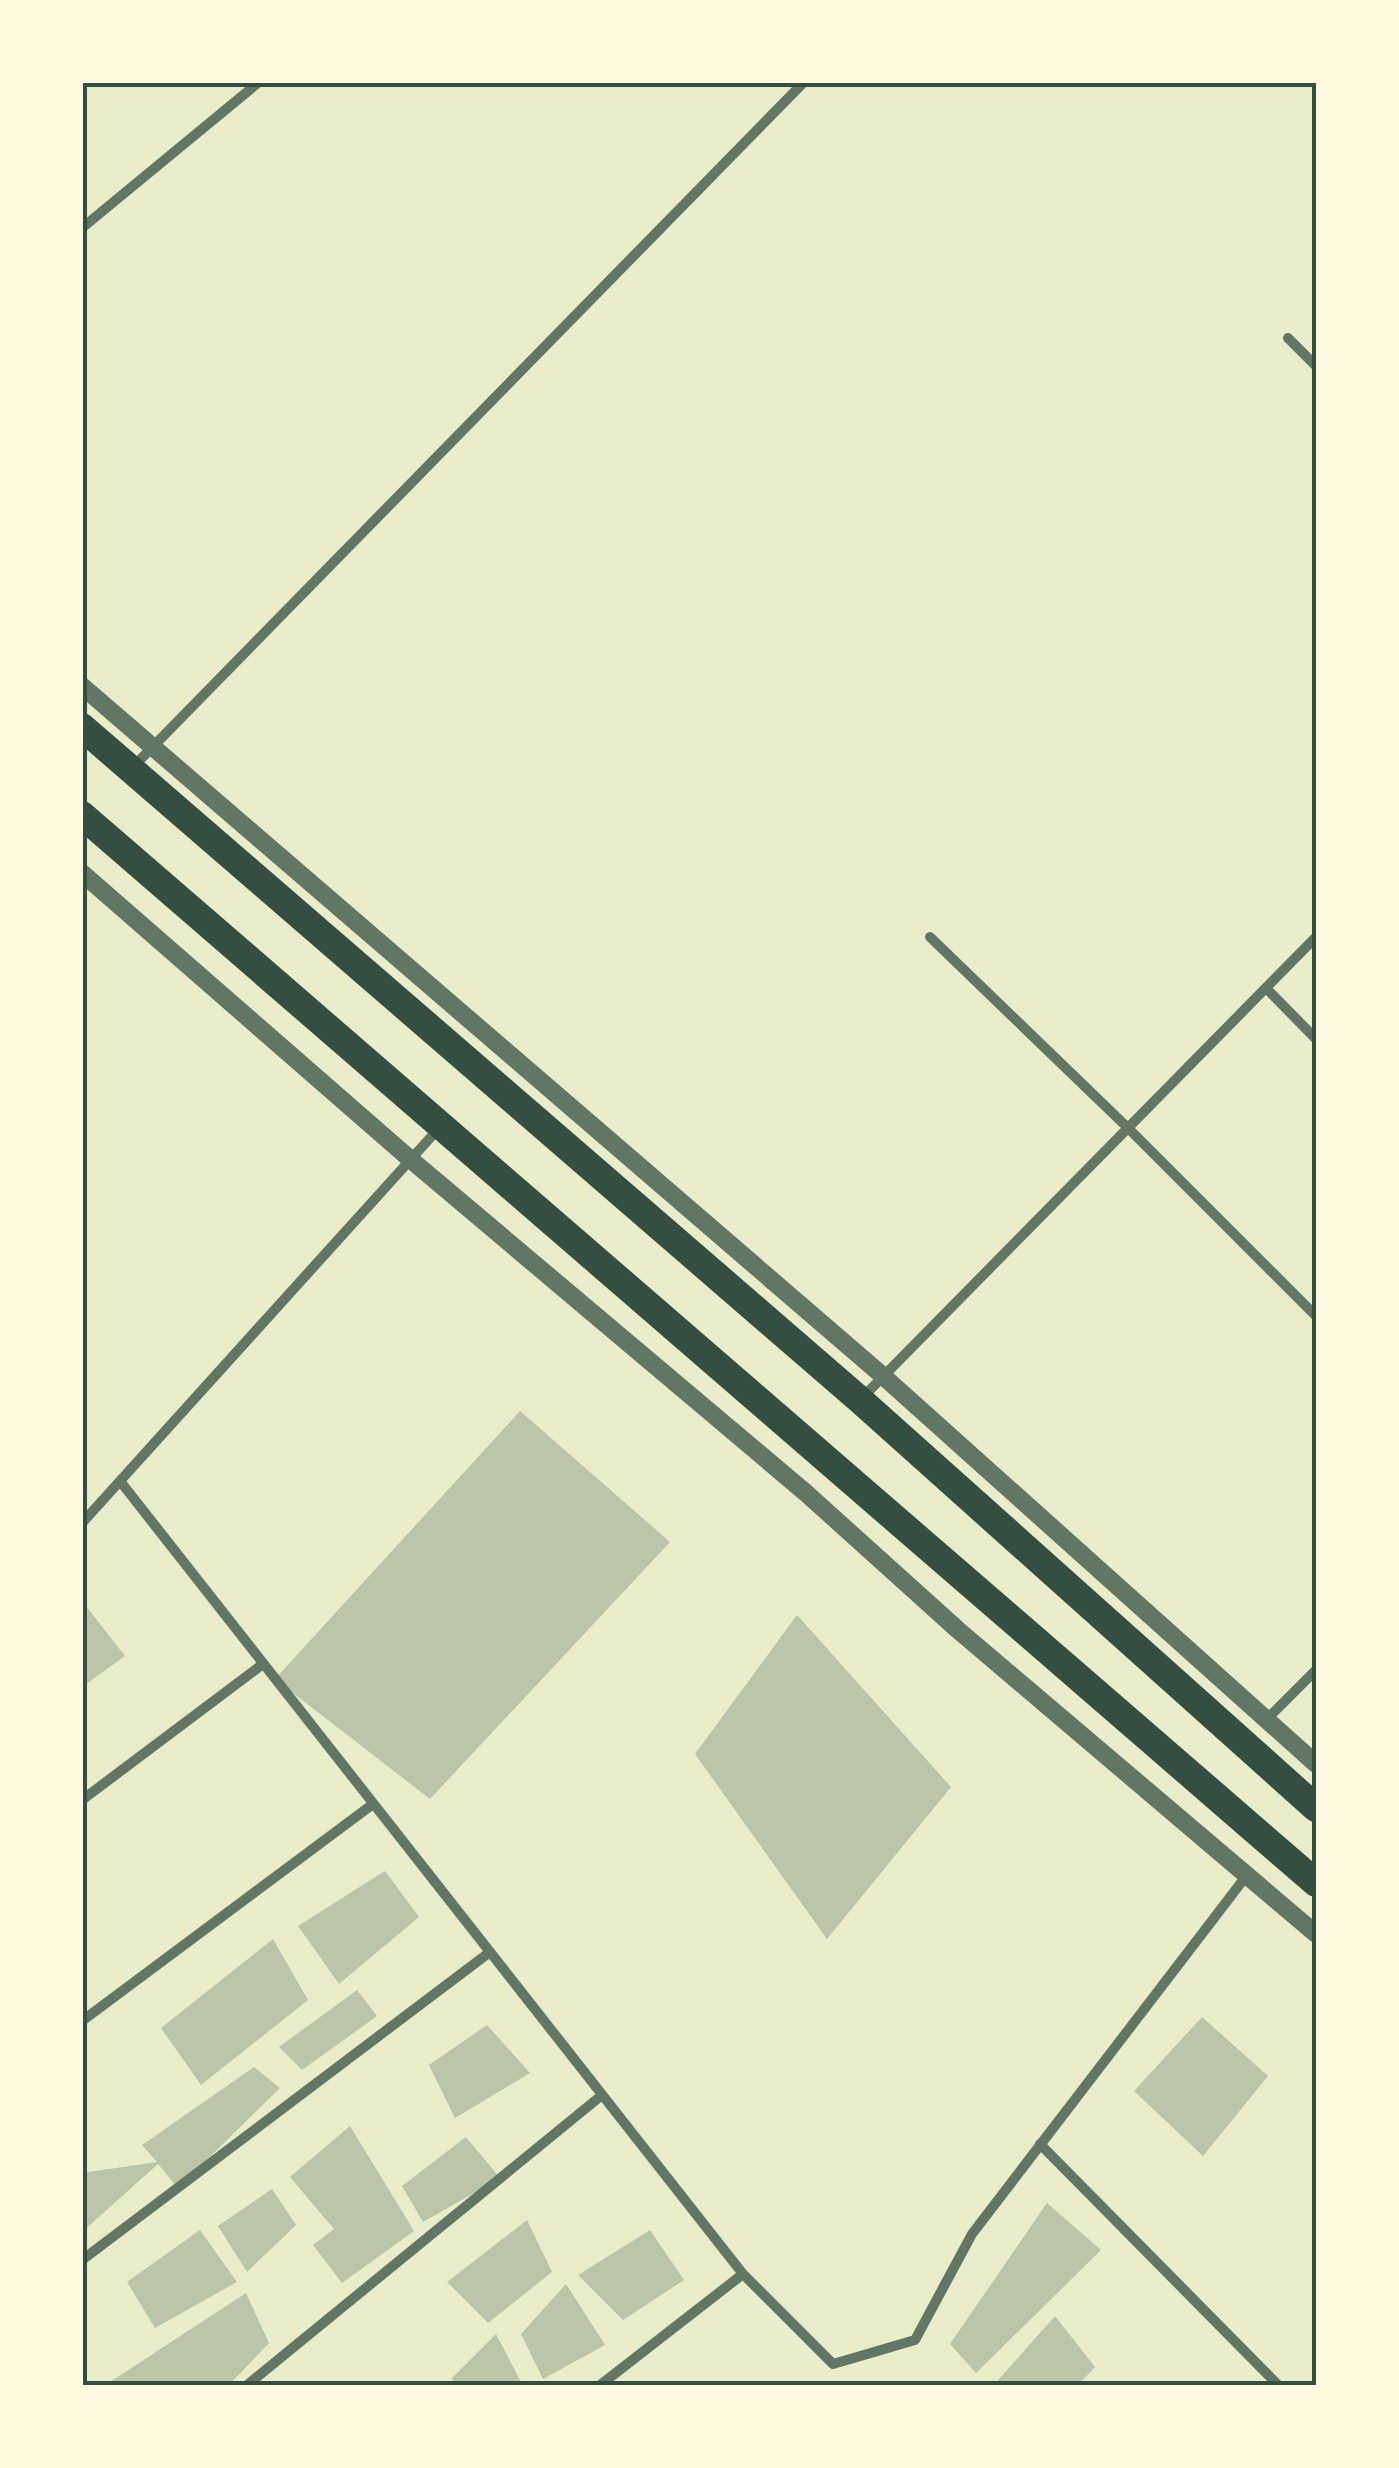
<svg xmlns="http://www.w3.org/2000/svg" width="1399" height="2468" viewBox="0 0 1399 2468" font-family="'Fira Sans',sans-serif">
  <style>
    .building { fill: #bcc5a7 }
    .lines { fill: none; stroke-linecap: round; stroke-linejoin: round }
    .minor { stroke: #617663; stroke-width: 10 }
    .tertiary { stroke: #617663; stroke-width: 18 }
    .trunk { stroke: #344e41; stroke-width: 28 }
    .neatline { fill: none; stroke: #344e41; stroke-width: 4 }
  </style>
  <rect width="100%" height="100%" fill="#e9edc9"/>
  <path class="building" d="M520,1411L670,1542L430,1799L275,1679Z
    M82,1601L125,1656L82,1687Z
    M797,1615L951,1787L827,1939L695,1754Z
    M385,1871L419,1917L339,1984L298,1926Z
    M273,1939L308,2000L201,2085L161,2028Z
    M357,1990L377,2016L302,2070L279,2047Z
    M1202,2017L1268,2076L1203,2156L1134,2091Z
    M487,2025L530,2073L455,2118L429,2065Z
    M254,2067L280,2088L178,2188L158,2164L82,2232V2173L157,2162L142,2145Z
    M350,2126L414,2231L342,2283L313,2245L334,2229L290,2177Z
    M466,2137L500,2178L423,2222L402,2186Z
    M272,2189L296,2225L247,2272L218,2226Z
    M1047,2203L1101,2250L976,2373L950,2344Z
    M527,2220L552,2272L488,2323L447,2282Z
    M200,2230L237,2282L155,2328L127,2282Z
    M650,2230L684,2280L623,2320L578,2275Z
    M566,2284L605,2345L543,2379L521,2334Z
    M246,2293L269,2343L228,2386H104Z
    M1055,2316L1095,2367L1077,2386H993Z
    M496,2334L523,2386H455L452,2378Z"/>
  <g class="lines">
    <path class="minor" d="M82,228L259,82
      M1288,338L1316,366
      M132,768L804,82
      M930,937L1128,1128L1316,1316
      M1266,988L1316,1039
      M861,1399L1316,937
      M120,1481L743,2274L833,2364L915,2340L972,2234L1247,1875
      M82,1523L440,1127
      M1266,1720L1316,1670
      M82,1800L263,1664
      M82,2021L373,1804
      M1040,2144L1279,2386
      M82,2260L490,1952
      M246,2386L602,2095
      M599,2386L743,2274"/>
    <path class="tertiary" d="M82,686L883,1376L1316,1764
      M82,873L410,1159L806,1493L958,1630L1316,1934"/>
    <path class="trunk" d="M82,727L860,1400L1316,1808
      M82,815L1316,1883"/>
  </g>
  <rect width="1399" height="2468" fill="none" stroke="#fefae0" stroke-width="170"/>
  <rect x="85" y="85" width="1229" height="2298" class="neatline"/>
</svg>
